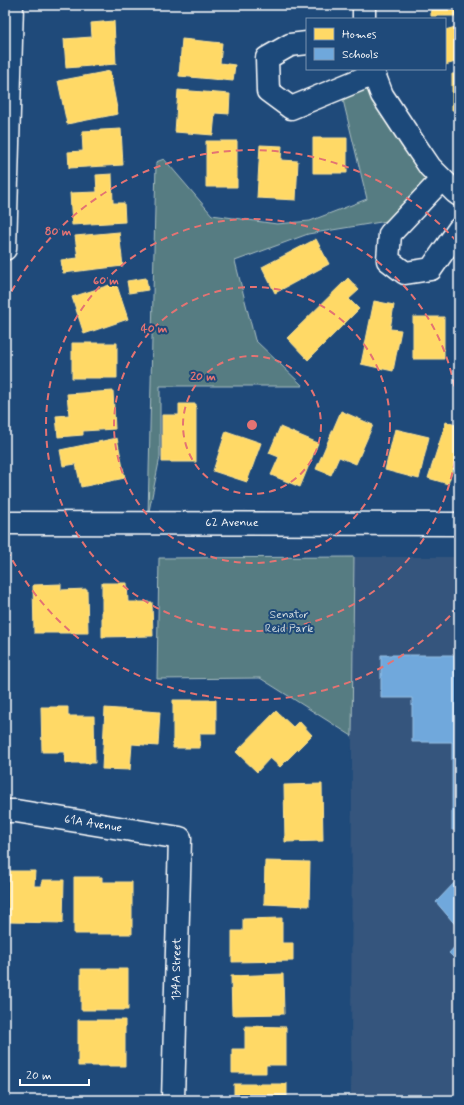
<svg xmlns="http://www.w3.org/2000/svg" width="464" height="1105" viewBox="0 0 464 1105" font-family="Mynerve,sans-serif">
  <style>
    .built { fill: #34557d }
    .green { fill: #567c82; stroke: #aabec0 }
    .homes { fill: #ffd966; stroke: #ffe494 }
    .schools { fill: #6fa8dc; stroke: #9ac2e6 }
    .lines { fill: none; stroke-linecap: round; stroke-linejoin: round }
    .street-casing { stroke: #fff; stroke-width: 25 }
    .street { stroke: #1f4a7a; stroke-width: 22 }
    .ring { fill: none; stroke: #e47373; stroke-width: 2; stroke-dasharray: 7 5 }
    .labels { text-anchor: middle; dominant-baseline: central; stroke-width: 4; stroke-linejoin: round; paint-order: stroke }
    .street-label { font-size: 12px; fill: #fff; stroke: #1f4a7a }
    .park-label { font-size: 12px; fill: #d5dee0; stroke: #1f4a7a }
    .centre { fill: #e47373; stroke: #1f4a7a; stroke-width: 2 }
    .ring-label { font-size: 12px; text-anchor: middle; font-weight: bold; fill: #e47373; stroke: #1f4a7a; stroke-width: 4; stroke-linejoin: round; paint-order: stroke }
  </style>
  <rect width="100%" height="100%" fill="#1f4a7a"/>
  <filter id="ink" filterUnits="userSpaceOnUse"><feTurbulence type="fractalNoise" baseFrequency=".025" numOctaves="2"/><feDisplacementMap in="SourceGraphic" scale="8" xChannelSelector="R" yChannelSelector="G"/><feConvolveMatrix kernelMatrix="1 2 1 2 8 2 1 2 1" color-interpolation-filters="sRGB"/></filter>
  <g filter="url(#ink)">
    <path class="built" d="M354,557H459V1100H351L352,736Z"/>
    <path class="green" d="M368,86L433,179L387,221L308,234L235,261L255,340L303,386H160V457L148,516L156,162L164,159L212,215L277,224L310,221L367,199L343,100Z
      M354,557L352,736L260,678L157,679L159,558Z"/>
    <path class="homes" d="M73,5H127V9L73,7Z
      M431,5H459V16H431Z
      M114,21L116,64L66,68L64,39L92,37L91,23Z
      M459,26V61L445,65V30Z
      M182,39L222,43L220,63L235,65L233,81L179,76Z
      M110,71L118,114L67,124L58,81Z
      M452,74H459V110H452Z
      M178,90L230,94L229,114L215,113L213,135L175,132Z
      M121,129L123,165L69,168L68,152L83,151L82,131Z
      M313,138H347V173H313Z
      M206,141H237V187H206Z
      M260,145L282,146L281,160L298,161L296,200L257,198Z
      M112,174L113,203H124L125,222L72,225L70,193L97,192L96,175Z
      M119,232L123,266L63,273L61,260L78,258L75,236Z
      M316,239L329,264L275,293L262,267Z
      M146,278L148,290L129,293L127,281Z
      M348,278L359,290L349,299L359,309L308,360L287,338Z
      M116,283L128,319L84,334L72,297Z
      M374,301L394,305L390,329L401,330L393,371L361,364Z
      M413,317H444V359H413Z
      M72,343H117V378H72Z
      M113,391L115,429L83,431V435L58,437L56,416L69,415L67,394Z
      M179,404H196V462H162V415H179Z
      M341,411L373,425L356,464L339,457L331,475L316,469Z
      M446,422L459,426V470L453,469L448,484L428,478Z
      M280,427L318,443L300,487L271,475L279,457L269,453Z
      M395,429L429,437L419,479L385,470Z
      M226,431L261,443L247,482L213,471Z
      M117,438L125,478L81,487L76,464L63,466L60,450Z
      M102,583H127L128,602H152L153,636L102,637Z
      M61,584V590L87,589L88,633H34L33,585Z
      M173,700H216V733H200V748H173Z
      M41,707H68V716H94L95,763H65V752H42Z
      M105,708L160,712L158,746L132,744L130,770L102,769Z
      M276,711L293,727L299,721L312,735L280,767L270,758L257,772L236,752Z
      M322,784L323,841L285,842L284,785Z
      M265,861L310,862L309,906L264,904Z
      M8,871H35L34,886H42V880H64L63,923L7,922Z
      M74,877H102V882H132V934H74Z
      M282,918V943H293V961L232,962V931H243V919Z
      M81,969H128V1010H81Z
      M283,974L284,1014L232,1015L231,976Z
      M78,1020H125V1066H78Z
      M245,1026L286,1027V1065H266V1073H232V1049H245Z
      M234,1084H287V1100H234Z"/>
    <path class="schools" d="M381,655H459V830H452V742H412V698H381Z
      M459,878V929L436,902Z
      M459,942V963L449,953Z"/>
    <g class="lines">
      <g class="street-casing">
        <path id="street" d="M364,5V19
          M307,43L290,45L267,58L268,91L291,108L374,74
          M372,69L382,95L411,139L430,167L455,192L459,195
          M442,179L390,234L388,260L405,273L431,269L459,229
          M5,249L12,5
          M5,523L459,524
          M5,811H16L180,838L173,1100"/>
      </g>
      <use href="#street" class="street"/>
    </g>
  </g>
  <g class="ring">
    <circle cx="252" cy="425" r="69"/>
    <circle cx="252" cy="425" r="138"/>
    <circle cx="252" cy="425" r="206"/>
    <path d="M458 607A275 275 0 0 1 6 548M6 302A275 275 0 0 1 458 243"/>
  </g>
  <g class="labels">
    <g class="street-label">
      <text x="232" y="523">62 Avenue</text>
      <text transform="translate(93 824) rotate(9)">61A Avenue</text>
      <text transform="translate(177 969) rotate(-89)">134A Street</text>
    </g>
    <g class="park-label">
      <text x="289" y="615">Senator<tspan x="289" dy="14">Reid Park</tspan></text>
    </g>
  </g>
  <circle cx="252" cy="425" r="6" class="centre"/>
  <g class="ring-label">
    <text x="58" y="235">80 m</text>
    <text x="106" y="284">60 m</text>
    <text x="154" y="332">40 m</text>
    <text x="203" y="380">20 m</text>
  </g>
  <rect width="464" height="1105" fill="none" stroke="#1f4a7a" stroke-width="20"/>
  <rect x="10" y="10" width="444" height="1085" fill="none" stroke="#fff" stroke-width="1.5" filter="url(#ink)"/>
  <rect x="306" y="18" width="140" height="52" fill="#1f4a7a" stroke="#7992af"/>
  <rect x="314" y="28" width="20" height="12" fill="#ffd966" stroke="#7992af"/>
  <text x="342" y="38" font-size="12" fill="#ffffff">Homes</text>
  <rect x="314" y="48" width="20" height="12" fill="#6fa8dc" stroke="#7992af"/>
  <text x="342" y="58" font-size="12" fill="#ffffff">Schools</text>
  <path d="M20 1079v6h69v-6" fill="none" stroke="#ffffff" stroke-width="2"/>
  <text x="26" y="1079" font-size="12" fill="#ffffff" stroke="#1f4a7a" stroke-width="3" paint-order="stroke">20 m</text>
</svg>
